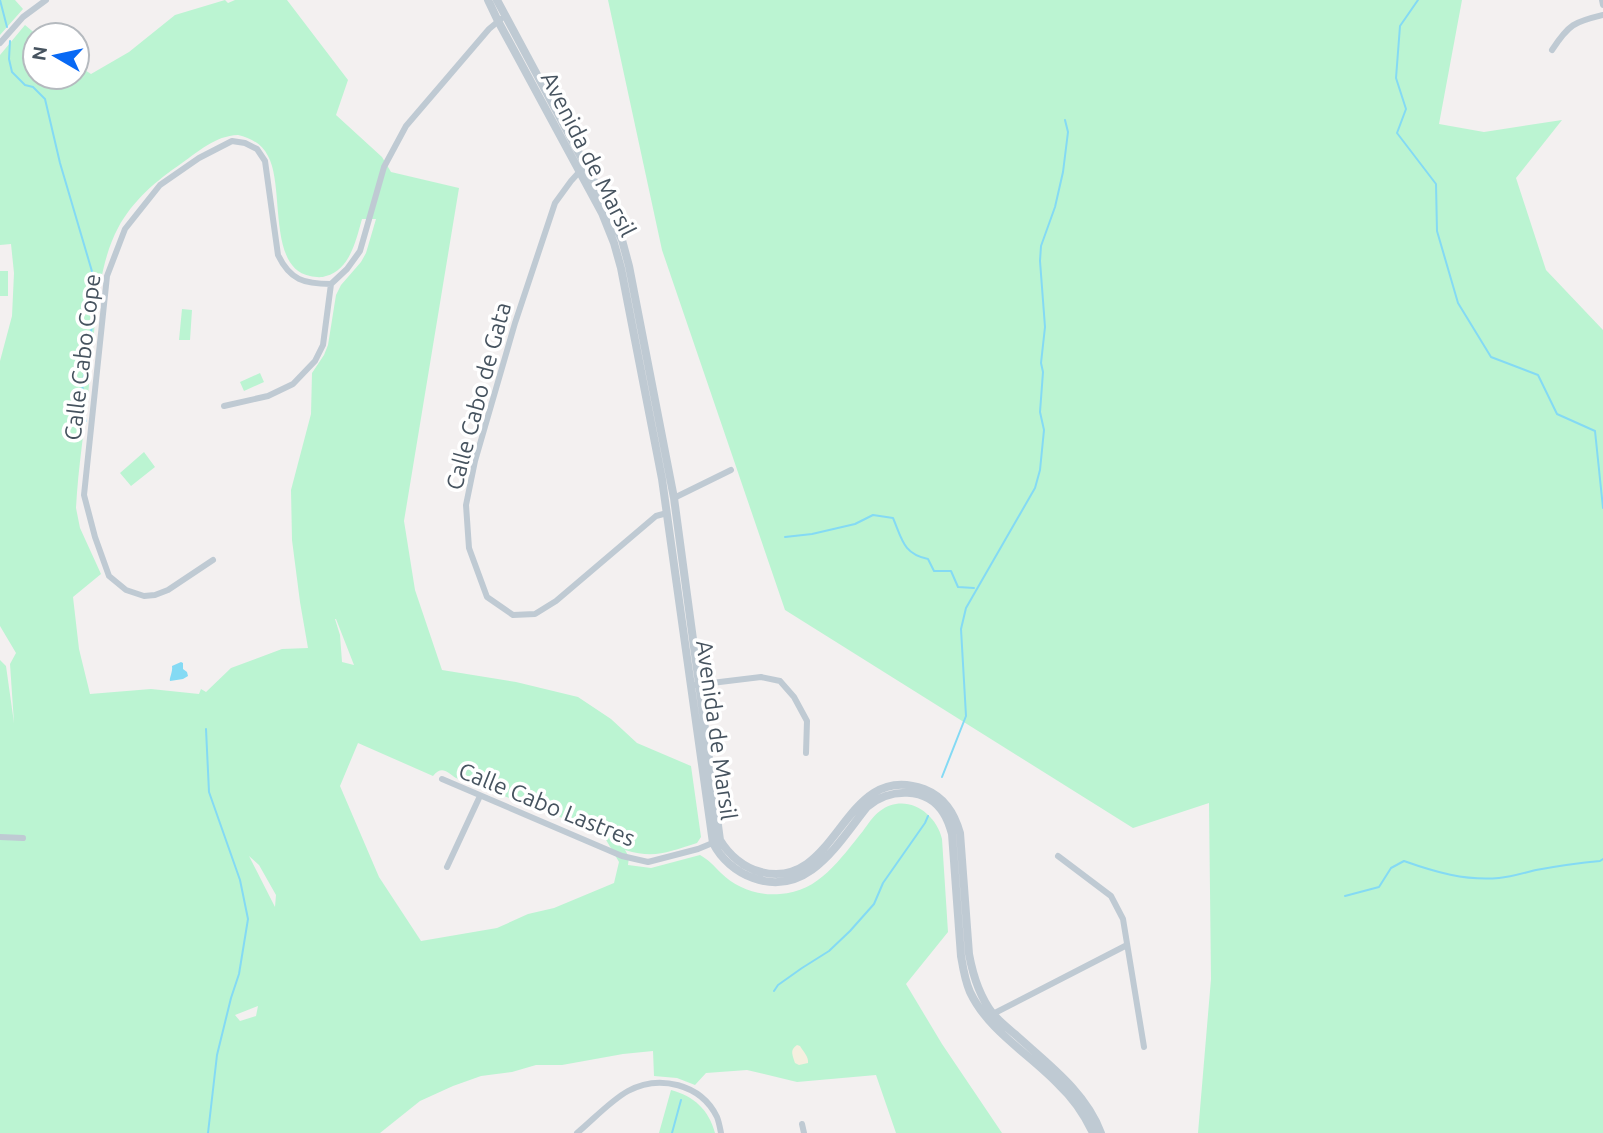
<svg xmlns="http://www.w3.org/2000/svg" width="1603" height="1133" viewBox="0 0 1603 1133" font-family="Ubuntu,sans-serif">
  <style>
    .green { fill: #bbf4d2; fill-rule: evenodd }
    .sand { fill: #f5efdf }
    .water { fill: #84daf4 }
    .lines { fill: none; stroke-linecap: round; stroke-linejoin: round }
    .stream { stroke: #84daf4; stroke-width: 2 }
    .minor { stroke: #bfcad3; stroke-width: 6 }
    .tertiary { stroke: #bfcad3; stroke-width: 8 }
    .labels { text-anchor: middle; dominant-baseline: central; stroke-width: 7; stroke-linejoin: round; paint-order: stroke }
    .street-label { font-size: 23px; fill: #46535f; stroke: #fff }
  </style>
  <rect width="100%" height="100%" fill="#f3f0f0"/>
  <path class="green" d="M0,0H15L23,9L0,35Z
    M225,0L228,3L235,0H287L348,80L336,115L382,157L391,172L459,188L404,521L415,590L442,670L516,682L578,697L611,719L637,743L691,766L701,837L697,843C668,852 655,859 625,850L629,857L628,865L651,868L700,855C709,860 714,866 721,873C736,888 758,896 780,894C819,892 840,859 863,831C868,824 873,816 880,811C905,792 936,812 942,839L948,932L906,984L942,1044L1002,1133H896L876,1075L797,1082L747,1070L706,1073L695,1085L677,1078L654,1076L653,1051L623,1054L562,1065H536L512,1072L481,1076L453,1086L420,1101L380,1133H0V660L6,666L14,723L10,664L16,653L0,626V361L12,316L14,273L11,244L0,245V55L25,25L37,35H35V77H77V65L91,74L129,52L175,15ZM238,135C251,138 262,144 268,156C285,186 267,268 310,276C315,277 321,278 326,276C350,270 356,240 362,219H376L366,253L361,262L341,285L336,295L328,345L324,355L312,373L311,414L291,490L292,540L300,602L308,648L282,649L231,668L206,692L201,689L199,694L151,689L90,694L79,649L73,597L101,574L80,528L76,508C78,467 85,426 89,385C95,336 95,271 118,228C133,200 156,181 182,163C199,151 215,136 238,135ZM335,619H336L354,665L342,662L340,635ZM358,743L433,776C442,765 447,772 456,778L602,833L619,862L614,883L554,908L528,914L497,928L421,941L379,877L340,786ZM249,856L259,865L276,895L275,907ZM258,1006L256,1016L240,1021L235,1015Z
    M608,0H1462L1439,124L1484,132L1562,120L1516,178L1546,270L1603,330V1133H1198L1211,979L1209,803L1133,828L785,610L662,250Z
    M0,271H8V296H0Z
    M182,309L192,310L190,340H179Z
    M260,373L264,382L244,391L240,382Z
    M144,452L155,467L131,486L120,473Z
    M671,1090C694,1096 709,1110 715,1133H659Z"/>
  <path class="sand" d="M797,1045L800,1046C803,1051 809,1057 808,1063L799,1065L795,1063C793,1056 789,1050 797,1045Z"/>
  <path class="water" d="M181,662L183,663V669L187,672L188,676L183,679L170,681C169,678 173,672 172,666Z"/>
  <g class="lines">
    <path class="stream" d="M0,0L7,27
      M1418,0L1400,26L1396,78L1406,109L1397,133L1436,184L1437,231L1458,303L1491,357L1538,375L1557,414L1595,431L1603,508
      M10,41L9,59L12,72L25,85L33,87L45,99L60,163L96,285C95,304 93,322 90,340C86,366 77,396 86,421
      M785,537L812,534L855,524L873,515L893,518C902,539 903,554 928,559L934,571H951L958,587L974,588
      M206,729L209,792L240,880L248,919L239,974L231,998L217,1055L208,1133
      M942,777L966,716L961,629L966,608L1035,488L1040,470L1044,430L1040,412L1043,372L1041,363L1045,327L1040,261L1041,246L1055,207L1063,172L1068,132L1065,120
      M1345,896L1379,887L1391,868L1404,861C1435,872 1465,881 1499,878C1511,877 1524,873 1536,870C1558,866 1578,863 1600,861L1603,859
      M774,991L778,985L802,968L829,951L850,931L874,904L883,883L925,823L928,816
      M672,1133L681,1100"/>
    <path class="minor" d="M1602,0L1603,5
      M0,43L23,17L46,0
      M1552,50C1569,24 1574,22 1603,15
      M581,170L571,181L555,203L515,323L475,461L466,505L469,548L487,597L513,615L535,614L556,601L656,516L667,513
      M224,406L268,396L293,384L315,361L323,345L331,284
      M674,498L731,470
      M213,560L168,590L155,595L144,596L126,590L109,576L95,537L84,495L107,276L125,229L160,185L199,158L232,141L245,143L257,149L265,161L278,255C290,280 304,284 331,284L347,269L360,251L384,167L406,126L489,29L501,19
      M695,685L761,677L780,681L794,697L807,721L806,753
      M442,779L622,856L648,862L698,849L715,842
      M0,837L23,838
      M1058,856L1111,896L1123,919L1144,1047
      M447,867L480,796
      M989,1016L1127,945
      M802,1124L804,1133
      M577,1133C593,1120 610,1101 628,1091C659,1074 701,1084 717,1117C719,1122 720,1128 721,1133"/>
    <path class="tertiary" d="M488,0L498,21L602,213L614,243L621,268L662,479L713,843C721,859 736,872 753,878C808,898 838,843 867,807C889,788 927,786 944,814C948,820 950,827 952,834L961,956C963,968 965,981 970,992C989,1032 1030,1054 1059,1085C1073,1098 1085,1116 1093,1133
      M497,0L595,183L622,240L629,266L674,498L720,840C729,855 744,868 761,872C839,892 842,759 924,789C944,797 954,812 960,833L969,954C973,976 979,996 993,1014C1000,1022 1009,1029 1017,1036C1048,1064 1086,1092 1101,1133"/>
  </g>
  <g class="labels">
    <g class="street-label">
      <text transform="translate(589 154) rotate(63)">Avenida de Marsil</text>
      <text transform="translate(82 357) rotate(-83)">Calle Cabo Cope</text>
      <text transform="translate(478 396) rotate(-75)">Calle Cabo de Gata</text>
      <text transform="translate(717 730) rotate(82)">Avenida de Marsil</text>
      <text transform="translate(547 804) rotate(22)">Calle Cabo Lastres</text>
    </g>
  </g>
  <g transform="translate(56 56) rotate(279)"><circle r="33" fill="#ffffff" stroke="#b5babf" stroke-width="2"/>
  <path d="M0-5L12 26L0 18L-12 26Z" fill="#0869f4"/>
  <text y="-10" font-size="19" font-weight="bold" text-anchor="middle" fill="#46535f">N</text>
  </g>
</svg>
